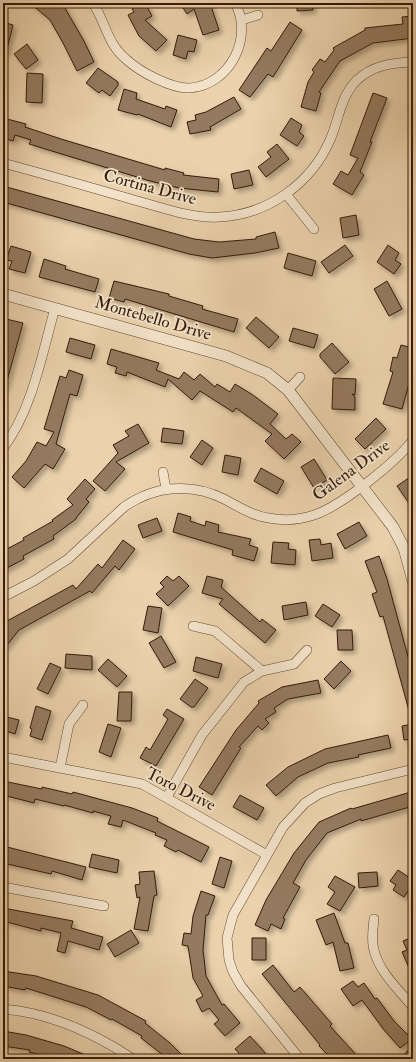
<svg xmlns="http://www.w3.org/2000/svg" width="416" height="1062" viewBox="0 0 416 1062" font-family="'IM FELL Double Pica',serif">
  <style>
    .building { fill: #947a5e; stroke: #351a09; filter: url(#shadow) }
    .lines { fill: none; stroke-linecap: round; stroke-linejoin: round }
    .minor-casing { stroke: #624832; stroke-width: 10 }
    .tertiary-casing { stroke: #624832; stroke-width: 12 }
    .minor { stroke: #f2e2c9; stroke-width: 9 }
    .tertiary { stroke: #f2e2c9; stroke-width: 11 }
    .labels { text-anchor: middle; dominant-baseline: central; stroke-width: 3.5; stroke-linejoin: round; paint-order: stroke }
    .street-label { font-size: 17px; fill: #351a09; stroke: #f2e2c9 }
  </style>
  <defs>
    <filter id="shadow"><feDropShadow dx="3.5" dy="3.5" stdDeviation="2" flood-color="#0004"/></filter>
  </defs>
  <rect width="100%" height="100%" fill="#ebd2ac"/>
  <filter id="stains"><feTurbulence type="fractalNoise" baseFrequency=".005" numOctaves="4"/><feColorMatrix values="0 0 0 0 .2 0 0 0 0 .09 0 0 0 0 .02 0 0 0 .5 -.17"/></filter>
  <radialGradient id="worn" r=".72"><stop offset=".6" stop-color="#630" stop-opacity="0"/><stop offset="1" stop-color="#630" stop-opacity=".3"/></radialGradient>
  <path class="building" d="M30,3H62L84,41L94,62L77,71L63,43L50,20Z
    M129,3H145L152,16L145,20L167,40L156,51L139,36L128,15L134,12Z
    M180,3H210L219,30L203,35L194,9L187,14Z
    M297,3H313V10L297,11Z
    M413,16V38L373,43L340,61L319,92L321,93L316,111L301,107L308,82L314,72L312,70L320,59L325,62L334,50L333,48L365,30V28L403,24L402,17Z
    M3,22L13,25L6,53H3Z
    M290,22L302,30L273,77L268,74L250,97L239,90L267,48L271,51Z
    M178,35L197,40L194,52L188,51L186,59L173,55Z
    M27,44L38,60L26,69L14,54Z
    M98,68L118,82V85L110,96L102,90L99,93L86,83Z
    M27,73L43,74L42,103L26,102Z
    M124,89L137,93L136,99L165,109L166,106L177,110L171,127L138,114L137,115L118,110Z
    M373,93L387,98L370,142H372L360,172L364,175L352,195L333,184L341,171L348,175L358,158L350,155Z
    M234,97L241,109L210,127L211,130L190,134L187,122L196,120L195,115L206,112Z
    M291,118L302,125L299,132L304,136L297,146L280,135Z
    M7,119L26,124L25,127L61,139L165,170V168L184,173L183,175L219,179L218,192L179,188L150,181L29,144L31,140L15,135L13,141L3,138Z
    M277,144L289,159L266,177L258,167L271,157L267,152Z
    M249,170L253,185L234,189L231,174Z
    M3,186L194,239L219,242L256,239V237L275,232L279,248L255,253L212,258L189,254L3,202Z
    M356,215L359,235L343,238L340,218Z
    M345,245L353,256L329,273L321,262Z
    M388,245L399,253L395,260L401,264L394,274L377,262Z
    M11,246L31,252L25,273L9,269L12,261L6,260Z
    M288,253L316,261L312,276L284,268Z
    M44,259L66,266L65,269L99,279L95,292L39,277Z
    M114,281L169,294V296L203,306L202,309L238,319L234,332L125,299L124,302L109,298Z
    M387,281L402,309L389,316L374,289Z
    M256,317L279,337L269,348L246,328Z
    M6,319L23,323L5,388H3V330Z
    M293,328L318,335L314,348L289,341Z
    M70,338L95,345L91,359L66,352Z
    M332,343L349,362L335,374L320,357V354Z
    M401,345L413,348V369L402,409L383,404L393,372L390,371L393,357L397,358Z
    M111,349L159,363L156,370L179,379L184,372L194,380L200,374L215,387L217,384L230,392L235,384L253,395L278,414L270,424L286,439L292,434L301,442L284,459L265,441L272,434L236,408L233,412L200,391L192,400L168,379L165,387L127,372L126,376L115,373L117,367L107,364Z
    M69,370L83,375L77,396L70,394L56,444L65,449L53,469L45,464L24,488L12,477L26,461L37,442L46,446L54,432L44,429L60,376L66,378Z
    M333,378L356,379L355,395L352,394L355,397V410L332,409Z
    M376,418L386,429L365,449L355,439Z
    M138,424L149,443L116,462L125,469L105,491L93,481L118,453L113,445L129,436L125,431Z
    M163,428L184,431L182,444L161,442Z
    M202,440L213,448L202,465L190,457Z
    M225,455L241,458L238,475L222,472Z
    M314,459L327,480L314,488L301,467Z
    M261,468L284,481L277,494L254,481Z
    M413,475V509L397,486Z
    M85,479L95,489L86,499L89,502L76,518V519L53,536L54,539L23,556L24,559L3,570V551L24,540L23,538L53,521L52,520L73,505L67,499Z
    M178,513L191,517L190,521L205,526L206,521L219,525L218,532L251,539L249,545L258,548L254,561L232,555L233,550L173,532Z
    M157,518L162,531L143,538L138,525Z
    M359,522L367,536L345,549L337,534Z
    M320,539L321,545L331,543L333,558L312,561L309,540Z
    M123,540L135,549L119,570L115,566L92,593L90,591L19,630L3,650V626L7,621L73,585L76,589L98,564L102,568Z
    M273,542L289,543L288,549L296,550L295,565L271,563Z
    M379,556L387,579L413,675V718H411L383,616L380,617L372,594L377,592L365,561Z
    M167,576L173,581L179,576L189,586L168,606L156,594L164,587L160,583Z
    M207,576L223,580L221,587L260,622L262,619L276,630L265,643L219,604L223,599L202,593Z
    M306,602L308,615L284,620L282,606Z
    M323,604L340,615L332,627L315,616Z
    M148,606L162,608L158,633L143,630Z
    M337,630H352L353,650H338Z
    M161,636L176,662L164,668L149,643Z
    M66,654L92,656V670L65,668Z
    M196,657L222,664L218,678L193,671Z
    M108,659L127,676L117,687L98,670Z
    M341,661L351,671L334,689L324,679Z
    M50,663L61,668L48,694L37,689Z
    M195,679L208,688L194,707H191L180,699Z
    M318,680L321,693L288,699L274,708L276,712L265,719L269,723L262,730L258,726L239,747L241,748L212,795L199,787L236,730L259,703L258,701L282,687Z
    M119,692H132L131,721H117Z
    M36,706L51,711L42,740L30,736L32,729L30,728Z
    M167,709L184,719L156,766L140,758L146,747L150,750L168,719L163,715Z
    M3,716L19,720L15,734L3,730Z
    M108,724L121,728L111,757L99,752Z
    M413,724V739L404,740L402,726Z
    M388,735L391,748L358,755L359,757L328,763L298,777L276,796L266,785L288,767L325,749Z
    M3,781L42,789V787L72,794L73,792L132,808L158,818L157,821L209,847L201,862L178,850L176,852L164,846L167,840L155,835L156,833L123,820L121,827L108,824L111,816L93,811V813L64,805V806L35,799L34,803L3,795Z
    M411,792L413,806L361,821V819L327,833L306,860L293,883L300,887L283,918L285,919L281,929L271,924L268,931L255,925L266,900L294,853L319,822L351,808L352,809Z
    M240,795L264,808L257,820L233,807Z
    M3,846L86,867L82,880L52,871L51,874L3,863Z
    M92,854L119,860L117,873L89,867Z
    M220,857L232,861L224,888L212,884Z
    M398,870L413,880V883L404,897L393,890L396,885L390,881Z
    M154,871L157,895L154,896L148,931L134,929L140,897L137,898L135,885L140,884L139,872Z
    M377,872L378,886L359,888L358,873Z
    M335,876L355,887L340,911L327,904L335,892L328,887Z
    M201,891L215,896L208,915H206L203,950L206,976L222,1005L224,1004L240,1023L225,1036L214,1024L219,1020L209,1008L202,1012L196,1000L203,996L193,978L188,946L182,945L184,933L191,934L193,916Z
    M3,908L73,921L71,928L103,937L99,950L68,941L65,953L57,951L61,933L41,928V931L3,921Z
    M334,913L345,943H348L354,968L340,971L333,942L326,945L316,920Z
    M131,930L139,943L115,957L107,944Z
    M413,937V977L402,952L407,950L403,941Z
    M252,938H266V960H252Z
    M273,965L294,992L300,987L332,1024L330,1026L360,1059H332L319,1046L320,1045L262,974Z
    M3,971L36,976L98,995L146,1021L145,1023L170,1043L186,1059H168L141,1038L142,1036L112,1019L111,1020L86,1007L26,988L25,990L3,986Z
    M353,981L358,987L364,983L375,999L377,998L394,1021L412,1039L400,1048L384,1030L362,1000L353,1006L341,989Z
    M3,1031L26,1035L64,1046L95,1059H59L29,1052L30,1050L3,1046Z
    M250,1036L261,1048L270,1059H244L235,1049Z
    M409,1049L413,1053V1059H400Z"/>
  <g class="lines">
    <g class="minor-casing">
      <path id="minor" d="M93,3C106,23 107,44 127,60C140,72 172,89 190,88C230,85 254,37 235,3
        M242,20L258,15
        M3,163C47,175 90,187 134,200C161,207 191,219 219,217C267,215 311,184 330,140C339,120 340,97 357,80C373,65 392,63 413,62
        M286,194L314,229
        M288,390L300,377
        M3,448C32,411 42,354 55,308
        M163,472L166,489
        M3,597L34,581L68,559L124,507C154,486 191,482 224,499C239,507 253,516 269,518C284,521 299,520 314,515C341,506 395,463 413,440
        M193,626L215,631L262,671
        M3,757L142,784L267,855
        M60,768L69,724L83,705
        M167,797L202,735L244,682L262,671L294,664L307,650
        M3,887L104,906
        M374,919C373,929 371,940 374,950C379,972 399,990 413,1007
        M3,1009C51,1013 94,1033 133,1059
        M300,1059L241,986L233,972L229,960L227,938L233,915L283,827L305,803L319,794L335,788L413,769"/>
    </g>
    <g class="tertiary-casing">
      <path id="tertiary" d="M3,294L226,356L267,373L288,390L393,527L404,548L413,581"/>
    </g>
    <use href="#minor" class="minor"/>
    <use href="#tertiary" class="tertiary"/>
  </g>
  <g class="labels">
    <g class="street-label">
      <text transform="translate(150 187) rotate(15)">Cortina Drive</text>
      <text transform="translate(153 318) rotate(16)">Montebello Drive</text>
      <text transform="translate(351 470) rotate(-36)">Galena Drive</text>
      <text transform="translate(181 789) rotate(27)">Toro Drive</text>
    </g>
  </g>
  <rect width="416" height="1062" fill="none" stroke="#ebd2ac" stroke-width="16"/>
  <rect x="4" y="4" width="408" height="1054" fill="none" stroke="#351a09" stroke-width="2"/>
  <rect x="8" y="8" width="400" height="1046" fill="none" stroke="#351a09"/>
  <rect width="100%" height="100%" filter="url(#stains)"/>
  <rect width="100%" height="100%" fill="url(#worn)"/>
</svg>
